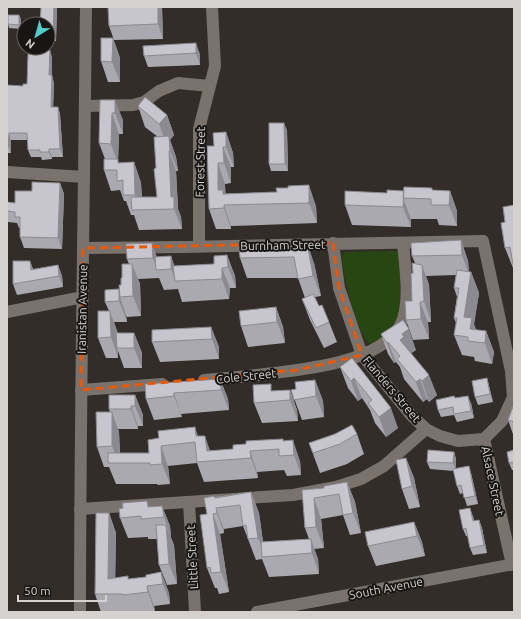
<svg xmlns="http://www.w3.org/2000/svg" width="521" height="619" viewBox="0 0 521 619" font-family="Ubuntu,sans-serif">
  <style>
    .green { fill: #284611 }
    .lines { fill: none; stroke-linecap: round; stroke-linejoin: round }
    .street { stroke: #79726d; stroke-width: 12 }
    .secondary { stroke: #79726d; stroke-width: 12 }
    .wall { fill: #aba9b0 }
    .shaded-wall { fill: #8b8a90 }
    .building { fill: #c7c5cd; stroke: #8b8a90 }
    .marked { fill: none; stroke: #e8590c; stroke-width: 3; stroke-dasharray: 8 5; stroke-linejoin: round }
    .labels { text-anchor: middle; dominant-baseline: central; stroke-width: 4; stroke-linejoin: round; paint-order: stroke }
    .street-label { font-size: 12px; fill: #d5d1ce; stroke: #181614 }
  </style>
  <rect width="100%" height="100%" fill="#322d28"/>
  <path class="green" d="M394,251L398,252L400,254V314L386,336L370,344C358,337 341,271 342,255L346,252Z"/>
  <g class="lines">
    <path class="street" d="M85,106L133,105L144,102L159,91L178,83L210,86
      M7,172L84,177
      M333,243L339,288L362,355L411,415L426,429L440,436L458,441L484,439
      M199,247V129L215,66L212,7
      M83,248L182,247L483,241L511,371L513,397L502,421L484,439
      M7,312L83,297
      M204,380C228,378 251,376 274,373C311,368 389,361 403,319C410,297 405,266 403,243
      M81,390L162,384
      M484,439L512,565
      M189,502L195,612
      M80,509L293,495L336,487L361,479L384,466L426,429
      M257,612L514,564"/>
    <path class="secondary" d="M80,612C80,410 84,209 86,7"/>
  </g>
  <path class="wall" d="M57,7L56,41H53V42H48V24Z
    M162,7L163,39L114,40L109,26Z
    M21,19V29L9,28L8,24Z
    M113,38L120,58V82H108L101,61Z
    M143,46L200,54V65L148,67L144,56Z
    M52,57V76L54,83L53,107H58L60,114L63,157H52V159L42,160L41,157H31L28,150V140H11V153H7V85L23,86L27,84Z
    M100,100L123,120V134H119L118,161L119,163L134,162L141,183L142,197H157L156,168L158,137L145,127L138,106L167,115L174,135L170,140L176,157L178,171H176L178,209L181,217L182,229L139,230L134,215H131L126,201H124L120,190L111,191L104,170L105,159L99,143Z
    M287,130L288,171H271L269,164Z
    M226,132L233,153L234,167H231V183L225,184V194L277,192L316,206L317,223L231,226V229H216L209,209L214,146Z
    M60,183L64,194L62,249L24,248L20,237V228H19L17,223L8,222L7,218V202L15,203L32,191Z
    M433,190L450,191L457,211V226L439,225L437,219H411V227L352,225L345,205L387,193L404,191Z
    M505,222L514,268H513L505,248Z
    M461,240L468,261L469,272H471L479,293L474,324L476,330L486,331L494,352L492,364L475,361L474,357L462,355L454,335L456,323L454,318L457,297L454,288L456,275L426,276L429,285L431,322H428L429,339L413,340L406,320L412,301L413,273L415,263L412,256Z
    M289,246L314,263L321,296L315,297L319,306L329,322L337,342L324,348L310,320L302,299L305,298L298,278H247L240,258Z
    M227,255L235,276L236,288H230L229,299L182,302L178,289L164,290L159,278L138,279L140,284L141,316L127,317L126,315L127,322H114L117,331L118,333H134L142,353V368H124L118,351V358H106L98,338L109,311L105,302L119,291L121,285L122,278L129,264L127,259L171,256L174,266L214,264Z
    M30,261L33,269L58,265L62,276L63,287L17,295L13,284Z
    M276,307L283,327L285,343L248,347L241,326Z
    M211,327L219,347V359L160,362L152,342Z
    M381,334L416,350L411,353L437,395L429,402L427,399L423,402L404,379L400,367L396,362L394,363L388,354Z
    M352,358L398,428L386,437L375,423L370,410L362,398L358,401L348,388L340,367Z
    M487,378L493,402L478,405L475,397Z
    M220,379L228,399L229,410L181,414L182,417L154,420L146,399Z
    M315,380L323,401L324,417L302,420L291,390L296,389Z
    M290,390L297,410L298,421L262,423L254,403L273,391Z
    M135,395L143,415V426H138V429H118L119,432L120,453H149L148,440L198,436L210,451L233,449L246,444L283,439L284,441L300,461L301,475L287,476L284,470L257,472L258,478L204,482L197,463L168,466L170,484L158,485L157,484H116L109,467H104L97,447L110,412L109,409Z
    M455,398L471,403L474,418L457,422L454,415L441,417L438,410Z
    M514,404V437L508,420Z
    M357,434L364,454L347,464L320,473L309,443Z
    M514,450V470H512L509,463Z
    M454,452L456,459V468L471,473L478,504L467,506L463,493L460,494L457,486L454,471L430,469L427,462Z
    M406,458L414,478L420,507L409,509L402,489Z
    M347,482L355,502L361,533L350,535L343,515L321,519L324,548L314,549L318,559L319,574L269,577L262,559L256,560L243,526L224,529V533L220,534L229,592L219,594L217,588H215L207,568V514L215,497L251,492L259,513L263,542L309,539L305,528L302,490L324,488Z
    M147,501L149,507L162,506L170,526L171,538L174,545L177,584L167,585L159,565L157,539H148V537L128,538L120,518L123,508Z
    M109,513L116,533L115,578L129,579L146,577L161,572L169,593L170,604L154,606L155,612H101L95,594Z
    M473,516L474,521L479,520L482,528L487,553L473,555L470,548L468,536H466L463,529Z
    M414,522L422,542L425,556L376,566L368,546Z"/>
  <path class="shaded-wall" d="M54,7H57L56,41L53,34Z
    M158,7H162L163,39L158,24Z
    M19,15L21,19V29L19,25Z
    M113,38L120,58V82L112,62Z
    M196,43L200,54V65L196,53Z
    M50,50L52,57V76L54,83L53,114L51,107L49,75Z
    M115,100L123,120V134L115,113Z
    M58,107L60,114L63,157L60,149Z
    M112,113L119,134L118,161L125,179V183L111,144Z
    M167,115L174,135L170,140L176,157L178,171L170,151L166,144L159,124Z
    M284,123L287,130L288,171L285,164Z
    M226,132L233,153L234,167L226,147Z
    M9,133L11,140V153L8,146Z
    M223,147L231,167V183L224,163Z
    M49,149L52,157V159L49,152Z
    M169,151L176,171L178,209L181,217L182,229L174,209L171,197Z
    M134,162L141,183L142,209L140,210L135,195Z
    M218,163L225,184L226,197L218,190Z
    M60,183L64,194L62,249L58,238Z
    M309,185L316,206L317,223L309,203Z
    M450,191L457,211V226L449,205Z
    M403,198L411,219V227L403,207Z
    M224,205L231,226V229L224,208Z
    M461,240L468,261L469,275L462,255Z
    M307,242L314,263L321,296L313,276Z
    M152,243L159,263L157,270L153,258Z
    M227,255L235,276L236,288L228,267Z
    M171,256L178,276L176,281L171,269Z
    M30,261L34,272L35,281L31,270Z
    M132,264L140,284L141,316L133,296Z
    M58,265L62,276L63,287L59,276Z
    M422,265L429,285L431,322L424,301Z
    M222,268L230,288L229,299L222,279Z
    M471,272L479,293L474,324L479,339L475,342L464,317Z
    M119,289L122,297H120L126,315L127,322L119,301Z
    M420,302L428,322L429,339L421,319Z
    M276,307L283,327L285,343L277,322Z
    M110,311L117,331L118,348H117L118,351V358L111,337Z
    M211,327L219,347V359L212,339Z
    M409,329L416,350L410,354L400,340L402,334Z
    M486,331L494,352L492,364L485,343Z
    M134,333L142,353V368L134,348Z
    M388,342L396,362L394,363L387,343Z
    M429,375L437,395L429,402L422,381Z
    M354,378L362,398L358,401L351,381Z
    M487,378L493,402L490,394Z
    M220,379L228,399L229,410L221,390Z
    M420,379L427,399L423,402L416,382Z
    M315,380L323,401L324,417L316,396Z
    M290,390L297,410L298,421L290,400Z
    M174,393L182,417L174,396Z
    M135,395L143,415V426L135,406Z
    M468,396L471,403L474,418L471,411Z
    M131,406L138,426V429L131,409Z
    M391,408L398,428L386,437L379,417Z
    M112,412L119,432L120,463H119L112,446Z
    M195,427L202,448L196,436Z
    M205,436L212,456L207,451Z
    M293,440L300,461L301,475L294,455Z
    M161,446L168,466L170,484L162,464Z
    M250,451L257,472L258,478L251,458Z
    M454,452L456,459V471L453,463Z
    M406,458L414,478L420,507L412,486Z
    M469,466L471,473L478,504L475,496Z
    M347,482L355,502L361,533L353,513Z
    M251,492L259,513L265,556L258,538Z
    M314,498L321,519L324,548L316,527Z
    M162,506L170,526L171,538L164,517Z
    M216,508L224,529V533L217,513Z
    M470,508L473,516L476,529L473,521Z
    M109,513L116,533L115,594L108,579Z
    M213,514L220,534L229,592L221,572Z
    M479,520L482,528L487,553L484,545Z
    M414,522L422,542L425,556L417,536Z
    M166,525L174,545L177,584L169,564Z
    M311,539L318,559L319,574L312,553Z
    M161,572L169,593L170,604L163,584Z
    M147,586L154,606L155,612L148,592Z"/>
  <path class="building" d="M41,7H54L53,34L50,33V35H48V24H40Z
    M108,7H158V24L109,26Z
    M8,15H19V25L8,24Z
    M101,38H113L112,62L101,61Z
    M196,43V53L144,56L143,46Z
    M36,50H50L49,75H52L51,107H58L60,149H49V152H40V150H28L27,133H9L8,146H7V85L23,86V84H27L28,54L36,55Z
    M145,97L167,115L159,124L138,106Z
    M100,100H115V113H112L111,144L99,143Z
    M269,123H284L285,164H269Z
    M226,132V147H223L224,163H218V190H223V194L277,192L276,188H288V186L309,185V203L224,205V208L209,209L207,146H214L213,133Z
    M169,136L170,151H169L171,197H174V209L132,210L131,197H157L154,169L156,168L154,137Z
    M104,159H118V163L134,162L135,195H123V180L117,181V170H104Z
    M32,182L60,183L58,238L20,237V217H15V212L7,211V202L15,203V191H32Z
    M404,187L432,188V190L450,191L449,205H431V199L403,198Z
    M387,190L404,191L403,207L345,205V191L387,193Z
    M514,205V270L510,247L505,248L501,223L505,222L503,207Z
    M461,240L462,255L412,256L411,243Z
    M307,242L313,276L298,279L294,257L240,258L239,246H289Z
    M152,243L153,258L127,259L126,244Z
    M227,255L228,267L222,268V279L175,281L173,266L214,264V256Z
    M171,256V269L156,270L155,257Z
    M13,261H30L31,270L58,265L59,276L13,284Z
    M412,263L422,265L424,301L420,302L421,319L406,320L405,301H412L411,274L413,273Z
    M122,264H132L133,296L120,297L119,285H121V278H122Z
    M457,270L471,272L464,317L472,318L470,329L486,331L485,343L468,341V337L454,335L457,318H454L459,288H454Z
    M119,289V301L105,302V290Z
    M313,294L319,306L322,305L329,322L316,328L302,299Z
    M276,307L277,322L241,326L239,311Z
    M98,311H110L111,337L98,338Z
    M403,320L409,329L402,334L404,337L400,340L429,375L422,381L420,379L416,382L397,359L400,356L388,342L387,343L381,334Z
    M211,327L212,339L152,342V330Z
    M116,333H134V348H117Z
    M352,358L391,408L379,417L368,403L372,400L354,378L351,381L340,367Z
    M487,378L490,394L475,397L472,381Z
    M220,379L221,390L174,393V396L146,399L145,384Z
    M315,380L316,396L294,400L291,390L296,389L295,382Z
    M271,384V391L290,390V400L254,403L253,385Z
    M109,395H135V406H131V409H109Z
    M454,396L455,398L468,396L471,411L454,414L453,407L438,410L436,400Z
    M514,404V422L508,420Z
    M96,412H112V446L97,447Z
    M352,425L357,434L340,444L313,453L309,443L335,434Z
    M195,427L196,436H205L207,451L233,449V445L246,444V441L283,439V441L293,440L294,455L279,456V449L250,451L251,458L197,462L195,442L161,446L162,464L150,465V463H108V453H149L148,440L159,438L158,431Z
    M428,450L454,452L453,463L427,462Z
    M514,450V462L509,463L507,452Z
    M406,458L412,486L402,489L396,460Z
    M469,466L475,496L464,498L461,485L457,486L453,469Z
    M347,482L353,513L343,515L339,494L314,498L316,527L305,528L302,490L324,488V486Z
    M251,492L258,538L248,539L246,525L243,526L240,505L216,508L217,513L213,514L221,572L211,573L210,567L207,568L200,515L207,514L204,498L214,496L215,498Z
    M147,501L148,507L162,506L164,517L141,519V516L120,518L119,509L123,508L122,503Z
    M470,508L473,521L479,520L484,545L470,548L466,528L463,529L459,510Z
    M96,513H109L108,579L128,576V579L146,577V575L161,572L163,584L147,586L148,592L123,595V594H95Z
    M414,522L417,536L368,546L365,532Z
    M156,525H166L169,564L159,565Z
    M311,539L312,553L262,557L261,542Z"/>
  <path class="marked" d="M333,243L339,288L362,355L297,370L81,390L83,248Z"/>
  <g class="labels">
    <g class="street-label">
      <text transform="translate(200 162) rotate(-89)">Forest Street</text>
      <text transform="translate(283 245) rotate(-1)">Burnham Street</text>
      <text transform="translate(82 309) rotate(-89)">Iranistan Avenue</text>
      <text transform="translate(246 376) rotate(-6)">Cole Street</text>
      <text transform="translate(392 389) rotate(50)">Flanders Street</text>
      <text transform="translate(493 481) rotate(78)">Alsace Street</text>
      <text transform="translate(192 557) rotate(-93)">Little Street</text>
      <text transform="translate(386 588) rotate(-11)">South Avenue</text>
    </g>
  </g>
  <rect width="521" height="619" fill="none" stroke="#d5d1ce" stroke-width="16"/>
  <g transform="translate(36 36) rotate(217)"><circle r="19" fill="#181614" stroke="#64615e"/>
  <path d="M0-3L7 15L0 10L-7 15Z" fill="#52cdcc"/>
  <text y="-6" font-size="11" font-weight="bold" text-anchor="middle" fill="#d5d1ce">N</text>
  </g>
  <path d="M18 595v6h88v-6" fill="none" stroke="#d5d1ce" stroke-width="2"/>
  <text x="24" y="595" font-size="12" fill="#d5d1ce" stroke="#181614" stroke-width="3" paint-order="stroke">50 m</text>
</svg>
